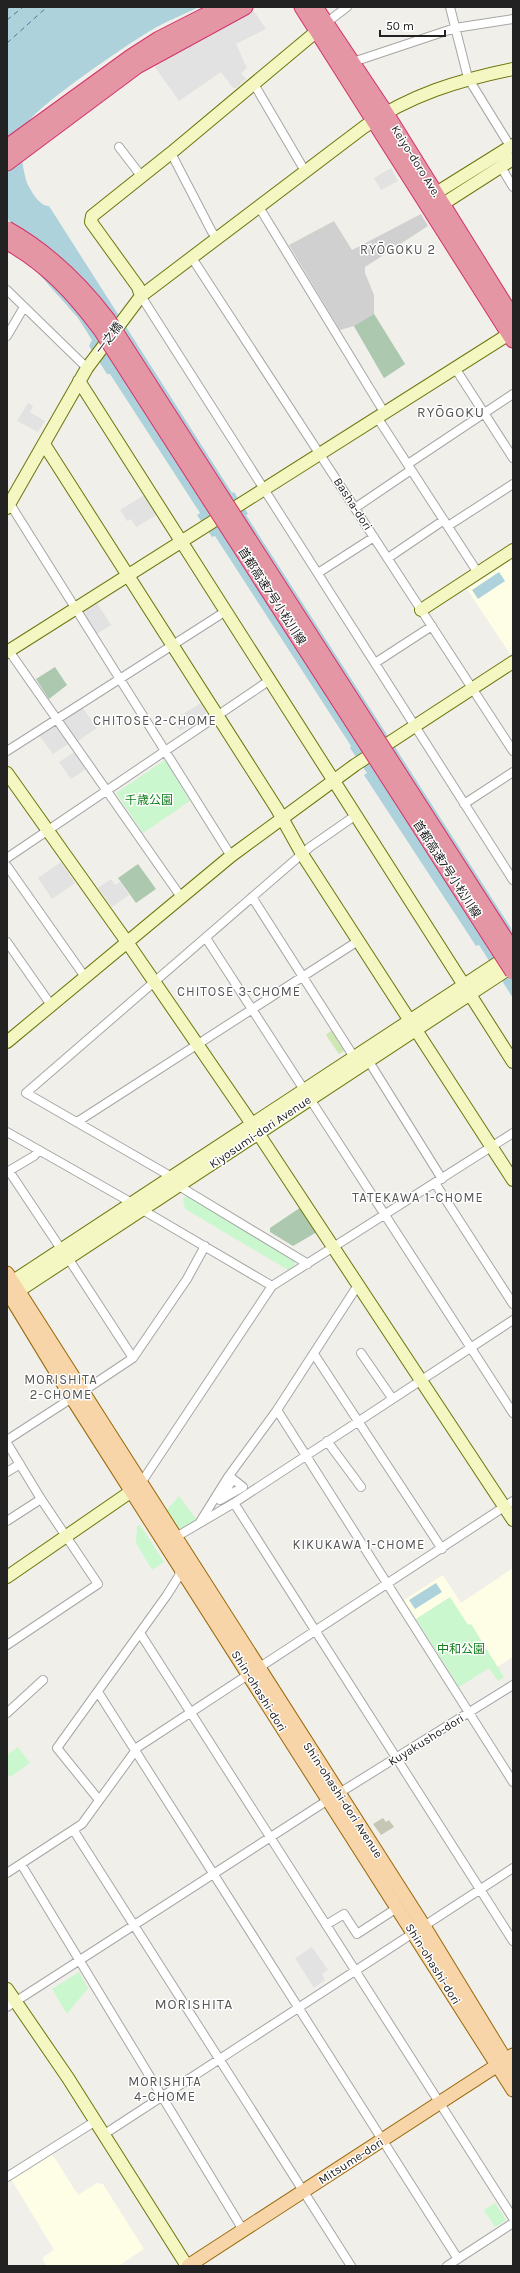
<svg xmlns="http://www.w3.org/2000/svg" width="520" height="2273" viewBox="0 0 520 2273" font-family="Karla,'Noto Sans JP',sans-serif">
  <style>
    .education { fill: #fefee6 }
    .religious { fill: #d0d0d0 }
    .construction { fill: #c6c6b5 }
    .grass { fill: #cde8b3 }
    .cemetery { fill: #acc9b0 }
    .park { fill: #caf7ce }
    .parking { fill: #e2e2e2 }
    .water { fill: #add2dc }
    .lines { fill: none; stroke-linecap: round; stroke-linejoin: round }
    .ferry { stroke: #4c759e; stroke-width: 1; stroke-dasharray: 5 4; stroke-linecap: butt }
    .street-casing { stroke: #a6a6a6; stroke-width: 10 }
    .secondary-casing { stroke: #6b770b; stroke-width: 14 }
    .primary-casing { stroke: #986808; stroke-width: 15 }
    .highway-casing { stroke: #d3336a; stroke-width: 17 }
    .street { stroke: #fff; stroke-width: 8 }
    .secondary { stroke: #f4f7c2; stroke-width: 12 }
    .primary { stroke: #f7d5a8; stroke-width: 13 }
    .highway { stroke: #e496a5; stroke-width: 15 }
    .highway-bridge-casing { stroke: #d3336a; stroke-width: 17; stroke-linecap: butt }
    .highway-bridge { stroke: #e496a5; stroke-width: 15 }
    .labels { text-anchor: middle; dominant-baseline: central; stroke-width: 3; stroke-linejoin: round; paint-order: stroke }
    .street-label { font-size: 12px; fill: #222; stroke: #fff }
    .park-label { font-size: 12px; fill: #127e1b; stroke: #fff }
    .neighbourhood-label { font-size: 13px; letter-spacing: 1px; fill: #555; stroke: #fff }
    .quarter-label { font-size: 14px; letter-spacing: 1px; fill: #555; stroke: #fff }
  </style>
  <rect width="100%" height="100%" fill="#f1efe9"/>
  <path class="education" d="M513,559V652L510,654L467,589Z
    M513,1568V1657L497,1667L471,1624L468,1625L450,1597L416,1619L404,1600L443,1575L461,1603Z
    M52,2154L78,2195L97,2183L103,2184L144,2249L118,2266H47L42,2258L54,2250L11,2179Z"/>
  <path class="religious" d="M421,214L428,226L365,267V273L374,295V314L405,364L384,378L354,326L340,330L289,245L334,221L352,250Z"/>
  <path class="construction" d="M383,1818L386,1822L389,1820L394,1827L381,1835L373,1824Z"/>
  <path class="grass" d="M332,1030L346,1050L339,1054L326,1035Z"/>
  <path class="cemetery" d="M374,314L405,364L384,378L354,326Z
    M55,667L67,685L49,699L36,679Z
    M138,864L156,889L136,903L118,878Z
    M301,1207L317,1232L293,1246L270,1232V1228Z"/>
  <path class="park" d="M165,760L190,801L143,833L116,793Z
    M187,1195L295,1261L294,1266L288,1270L185,1209L183,1199Z
    M179,1496L198,1522L177,1535L163,1514Z
    M140,1525L164,1562L152,1570L136,1543L137,1526Z
    M450,1597L468,1625L471,1624L504,1677L498,1681L489,1668L459,1687L416,1619Z
    M18,1747L30,1763L10,1777L7,1773V1755Z
    M79,1972L88,1988L67,2014L52,1989Z
    M495,2203L506,2220L495,2227L484,2210Z"/>
  <path class="parking" d="M254,11L266,29L236,44L247,68L241,73L246,79L236,88H233L221,72L179,101L155,67L178,50Z
    M391,168L398,181L381,190L374,178Z
    M28,403L33,406L30,412L45,421L38,432L17,421Z
    M146,494L158,514L136,527L131,519L127,521L120,510Z
    M97,603L111,625L97,634L83,612Z
    M201,703L206,711L205,716L180,731L173,720Z
    M82,707L97,728L78,741L62,719Z
    M54,724L68,744L53,754L39,735Z
    M74,752L86,769L71,779L59,762Z
    M61,862L75,883L52,899L38,878Z
    M111,879L115,885L120,882L129,895L112,907L98,888Z
    M312,1947L328,1970L322,1974L325,1980L314,1988L295,1958Z"/>
  <path class="water" d="M7,7H199C185,14 169,20 155,28C132,41 31,109 23,129C18,141 23,171 27,183C31,191 40,207 49,206L232,493L234,492L248,514L246,515L511,928L513,936V998L479,945L476,946L364,775L367,773L350,748L351,746L215,536L212,537L197,515L200,513L110,374H107L89,346L92,340L78,318L39,274L7,217Z
    M499,572L505,581L478,599L472,590Z
    M436,1583L442,1592L415,1609L409,1600Z"/>
  <g class="lines">
    <path class="ferry" d="M7,9L10,7
      M7,20L23,7
      M7,43L47,7"/>
    <g class="street-casing">
      <path id="street" d="M450,7L468,78L510,146
        M326,23L347,7
        M353,62L455,28L513,19
        M254,84L305,171
        M119,147L142,177
        M171,153L212,232L218,238
        M501,167L513,187
        M259,207L384,412
        M192,258L513,751
        M7,290L87,368
        M141,296L513,880
        M7,336L24,307
        M455,368L513,458
        M377,417L478,573
        M408,464L513,394
        M10,504L231,856
        M355,508L411,470
        M448,526L513,484
        M388,558L444,520
        M318,573L374,537
        M7,648L181,897
        M375,663L432,626
        M7,751L226,611
        M464,804L513,772
        M7,858L270,680
        M7,866L85,977
        M252,897L354,1057
        M206,938L513,1413
        M7,942L51,1005
        M368,1060L442,1179
        M77,1122L358,941
        M7,1132L132,1203
        M9,1171L61,1249
        M7,1172L34,1156L39,1150
        M172,1177L26,1093L310,847L356,815
        M435,1183L513,1304
        M179,1186L308,1264
        M141,1209L272,1286
        M68,1258L133,1358
        M361,1353L392,1398
        M314,1354L442,1549
        M82,1392L133,1358L187,1279L205,1246
        M277,1410L513,1782
        M7,1440L72,1398
        M327,1441L361,1487
        M7,1443L41,1499L98,1584L7,1645
        M7,1472L20,1464
        M233,1479L243,1487L220,1500Z
        M141,1483L272,1286L513,1133
        M234,1503L513,1941
        M7,1521L41,1499
        M200,1522L228,1477L277,1410L358,1285
        M176,1537L234,1503L513,1320
        M140,1633L513,2218
        M98,1692L458,2259
        M7,1713L43,1680
        M99,1800L57,1748L167,1595L179,1576L180,1568
        M74,1831L351,2266
        M21,1864L243,2230
        M7,1873L82,1824L138,1747L513,1501
        M326,1925L344,1914L357,1934L397,1908
        M7,2007L328,1800L513,1685
        M103,2135L513,1868
        M7,2177L94,2122
        M447,2266L513,2223"/>
    </g>
    <g class="secondary-casing">
      <path id="secondary" d="M428,198L513,145
        M435,209L513,159
        M141,296L138,287L91,222L92,216L171,153L317,31
        M79,381L513,1062
        M44,444L277,809L302,854L513,1180
        M7,508L87,368L141,296L364,127C409,95 459,80 513,69
        M421,610L513,550
        M7,652L509,334
        M7,773L127,942L252,1124L513,1520
        M7,1042L231,856L355,765L513,662
        M7,1285L511,954
        M11,1296L513,966
        M7,1577L139,1486
        M7,1989L68,2078L187,2266"/>
    </g>
    <g class="primary-casing">
      <path id="primary" d="M7,1273L424,1926L513,2072
        M7,1291L72,1398L513,2090
        M188,2266L513,2055"/>
    </g>
    <g class="highway-casing">
      <path id="highway" d="M302,7L513,340
        M315,7L385,112L513,318
        M7,147L131,57L159,39L222,7
        M7,163L137,66L245,7"/>
    </g>
    <use href="#street" class="street"/>
    <use href="#secondary" class="secondary"/>
    <use href="#primary" class="primary"/>
    <use href="#highway" class="highway"/>
    <g class="highway-bridge-casing">
      <path id="highway-bridge" d="M7,229C48,252 80,283 108,320L513,951
        M7,242C46,263 75,295 101,330L513,972"/>
    </g>
    <use href="#highway-bridge" class="highway-bridge"/>
  </g>
  <g class="labels">
    <g class="street-label">
      <text transform="translate(416 161) rotate(58)">Keiyo-doro Ave.</text>
      <text transform="translate(109 338) rotate(-53)">一之橋</text>
      <text transform="translate(353 504) rotate(57)">Basha-dori</text>
      <text transform="translate(272 596) rotate(57)">首都高速7号小松川線</text>
      <text transform="translate(447 869) rotate(57)">首都高速7号小松川線</text>
      <text transform="translate(260 1132) rotate(-34)">Kiyosumi-dori Avenue</text>
      <text transform="translate(259 1691) rotate(58)">Shin-ohashi-dori</text>
      <text transform="translate(426 1740) rotate(-32)">Kuyakusho-dori</text>
      <text transform="translate(343 1800) rotate(57)">Shin-ohashi-dori Avenue</text>
      <text transform="translate(433 1964) rotate(58)">Shin-ohashi-dori</text>
      <text transform="translate(351 2161) rotate(-33)">Mitsume-dori</text>
    </g>
    <g class="park-label">
      <text x="149" y="800">千歳公園</text>
      <text x="461" y="1649">中和公園</text>
    </g>
    <g class="neighbourhood-label">
      <text x="398" y="249">RYŌGOKU 2</text>
      <text x="155" y="720">CHITOSE 2-CHOME</text>
      <text x="239" y="991">CHITOSE 3-CHOME</text>
      <text x="418" y="1197">TATEKAWA 1-CHOME</text>
      <text x="61" y="1379">MORISHITA<tspan x="61" dy="15">2-CHOME</tspan></text>
      <text x="359" y="1544">KIKUKAWA 1-CHOME</text>
      <text x="165" y="2081">MORISHITA<tspan x="165" dy="15">4-CHOME</tspan></text>
    </g>
    <g class="quarter-label">
      <text x="451" y="412">RYŌGOKU</text>
      <text x="194" y="2004">MORISHITA</text>
    </g>
  </g>
  <rect width="520" height="2273" fill="none" stroke="#222222" stroke-width="16"/>
  <path d="M380 30v6h65v-6" fill="none" stroke="#222222" stroke-width="2"/>
  <text x="386" y="30" font-size="12" fill="#222222" stroke="#ffffff" stroke-width="3" paint-order="stroke">50 m</text>
</svg>
